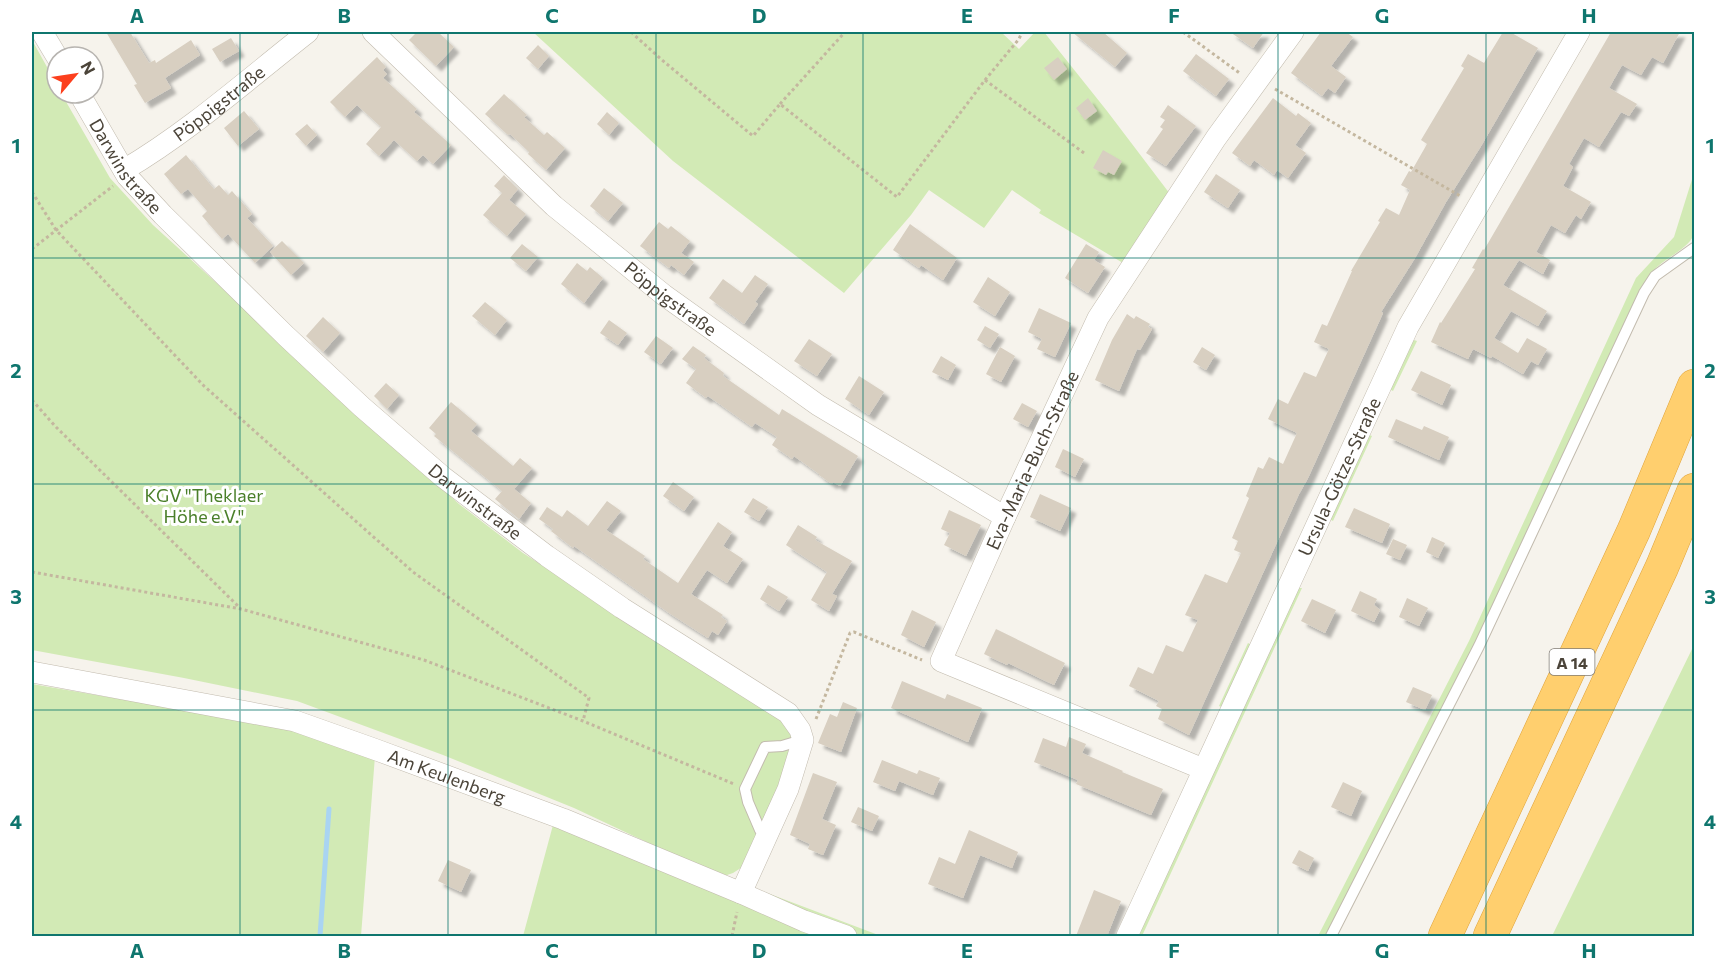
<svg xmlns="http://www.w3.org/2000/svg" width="1726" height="968" viewBox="0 0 1726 968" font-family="Commissioner,sans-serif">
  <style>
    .green { fill: #d2eab5 }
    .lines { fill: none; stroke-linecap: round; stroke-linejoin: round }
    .stream { stroke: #a9d4f2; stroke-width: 5 }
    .building { fill: #d8cfc1; filter: url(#shadow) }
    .lane-casing { stroke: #c2bbae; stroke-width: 12 }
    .street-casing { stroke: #c2bbae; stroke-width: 22 }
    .highway-casing { stroke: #e0a43c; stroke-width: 34 }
    .path { stroke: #c4b79f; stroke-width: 3; stroke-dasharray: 3 3; stroke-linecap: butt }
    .lane { stroke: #fff; stroke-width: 10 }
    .street { stroke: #fff; stroke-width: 21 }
    .highway { stroke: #ffcf6e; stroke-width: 33 }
    .grid { fill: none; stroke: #0f766e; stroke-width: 1.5; stroke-opacity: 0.55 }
    .labels { text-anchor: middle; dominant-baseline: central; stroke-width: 6; stroke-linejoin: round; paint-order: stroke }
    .shield { fill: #fff; stroke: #817c74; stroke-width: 1.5 }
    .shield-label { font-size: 16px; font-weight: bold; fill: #4b4439 }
    .street-label { font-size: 18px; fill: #4b4439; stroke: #fff }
    .park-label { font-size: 18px; fill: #4a7f2a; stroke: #fff }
    .neatline { fill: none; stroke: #0f766e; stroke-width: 2 }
    .grid-label { font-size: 20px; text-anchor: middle; font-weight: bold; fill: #0f766e }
  </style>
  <defs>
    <filter id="shadow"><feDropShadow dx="5.5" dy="5.5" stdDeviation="1.5" flood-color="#0004"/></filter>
  </defs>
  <rect width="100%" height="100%" fill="#f6f3ec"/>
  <path class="green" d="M533,32H1001L1019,49L1035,32H1044L1107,111L1170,194L1123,263L1039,213L1041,210L1012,190L984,228L929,190L911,215L844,293L673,161Z
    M32,40L57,85V93H61L110,178L153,225L459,504L523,553L786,723L796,749L747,864L733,873L721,877L574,808L443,755L297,701L184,678L32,650Z
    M1694,173V235C1686,250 1669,256 1657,267C1650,274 1645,284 1639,292L1475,644L1327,936H1318L1469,641L1636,278L1674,237Z
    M1411,339L1417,341L1393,391L1387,388Z
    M1367,434L1372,436L1333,521L1329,519Z
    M1296,588H1302L1142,936H1134Z
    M1248,643L1253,646L1224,708L1219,706Z
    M1694,645V936H1552Z
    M32,684L293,729L375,756L361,936H32Z
    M553,825L824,936H523Z
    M754,888L881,936H863L807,916Z"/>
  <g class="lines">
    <path class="stream" d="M320,936L329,809"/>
  </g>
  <path class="building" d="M106,32H130L149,63L155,60L156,63L191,40L200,55L165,78L171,88L145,103L134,85L137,84Z
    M417,32H438L454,47L436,66L409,40Z
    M1072,32H1103L1127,53L1115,67Z
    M1230,32H1264L1253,48Z
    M1321,32H1346L1353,37L1331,66L1346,77L1335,93L1328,88L1322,96L1291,73Z
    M1503,32H1510L1538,48L1481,146L1446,202L1415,258L1381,312L1383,313L1308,478L1299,494L1189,735L1158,719L1162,709L1156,706L1159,701L1129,686L1138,667L1153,674L1166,645L1183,652L1198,620L1185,615L1205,574L1227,583L1241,553L1234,550L1238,541L1232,538L1249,498L1246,496L1258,467L1263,469L1269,457L1283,464L1297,433L1268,419L1278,399L1288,404L1304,372L1316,377L1329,349L1314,342L1322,324L1327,326L1352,271H1351L1380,222L1378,221L1386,208L1399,215L1410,190L1401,185L1409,171L1411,172L1427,144L1421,140L1464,68L1461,66L1468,54L1484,63Z
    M1611,32H1680L1663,63L1652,57L1641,75L1622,65L1609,88L1637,104L1629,116L1621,112L1599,147L1584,138L1569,164L1573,167L1563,186L1591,202L1581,219L1576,215L1565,233L1551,225L1536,252L1550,260L1543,274L1519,260L1503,285L1547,311L1538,326L1511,311L1494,338L1518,353L1527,338L1547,349L1538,365L1531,361L1523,374L1492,356L1491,358L1473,349L1468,359L1431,342L1440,322L1441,323L1475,269L1472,268L1483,249L1484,250Z
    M231,38L239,51L220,62L212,49Z
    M538,45L549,56L538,69L526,58Z
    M1196,54L1229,79L1216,96L1183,71Z
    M377,57L386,67L383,70L387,74L383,78L417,109L414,112L451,145L433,164L423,155L417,161L394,140L379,156L366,144L381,127L357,105L345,117L330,102Z
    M1058,57L1067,69L1054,80L1044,68Z
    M504,94L527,115L524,117L544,135L547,132L565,148L546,170L528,154L529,152L510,134L508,135L485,114Z
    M1088,98L1097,111L1085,120L1076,108Z
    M1273,98L1296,116L1298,113L1311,123L1295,145L1306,153L1288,178L1277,170L1274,175L1254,160L1250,166L1232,153Z
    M1168,105L1196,126L1166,166L1146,153L1163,129L1160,127L1165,120L1160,117Z
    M244,111L259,129L238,146L224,128Z
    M607,112L619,123L609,135L597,124Z
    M307,124L317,135L306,146L295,134Z
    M1103,150L1122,161L1114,175L1108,172L1106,175L1093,168Z
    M186,155L214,189L219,185L228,195L232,191L252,214L247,218L273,246L255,263L228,234L222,239L202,216L207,211L188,189L181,194L164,174Z
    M1216,174L1240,190L1228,208L1204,192Z
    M504,175L518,189L509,200L526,214L507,236L483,215L502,193L494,186Z
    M604,188L623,203L608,221L590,206Z
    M659,222L668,229L671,226L690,241L681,253L694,262L684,275L671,265L669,268L640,246Z
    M910,224L957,258L943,280L921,265L919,268L893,250Z
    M282,241L304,263L291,275L270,252Z
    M522,244L538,257L526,271L510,258Z
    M1086,244L1099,252L1094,260L1105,267L1088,293L1065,278Z
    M577,263L587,271L590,267L603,278L584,303L561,284Z
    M755,275L768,284L755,302L758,304L744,324L709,298L723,279L742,293Z
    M988,277L1010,292L995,316L973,302Z
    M485,302L507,320L495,335L472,316Z
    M1039,308L1071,323L1055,357L1037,349L1042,339L1028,332Z
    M1127,314L1134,319L1136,316L1150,324L1148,327L1152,329L1140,350L1137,349L1119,391L1095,380L1112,340Z
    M323,317L340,333L323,352L306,336Z
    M609,320L627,333L618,345L600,333Z
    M985,326L999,334L990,348L977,340Z
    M656,336L673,348L661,364L644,352Z
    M809,339L832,354L817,376L794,361Z
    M693,346L706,355L704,358L724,373L723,376L779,415L782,409L858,456L840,486L833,482L832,484L819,475V474L794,456L792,459L772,445L777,437L755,423L752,427L708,396L706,398L686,383L696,369L682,359Z
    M1000,347L1015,356L1001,382L986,374Z
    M1202,347L1215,355L1206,370L1193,362Z
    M941,356L956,365L948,380L932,372Z
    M1421,371L1451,385L1442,405L1411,390Z
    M859,376L884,392L869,415L845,399Z
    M386,383L399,395L387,409L374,396Z
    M451,402L477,424L471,431L513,466L520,458L532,468L514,489L531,503L519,519L495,499L502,491L434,436L436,434L429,428Z
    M1022,403L1037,411L1028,427L1013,419Z
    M1396,419L1422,430L1424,426L1449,437L1439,460L1388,437Z
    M1063,449L1084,459L1075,477L1055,467Z
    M673,482L694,497L684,511L663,496Z
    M1040,494L1071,508L1060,531L1030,517Z
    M753,498L768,507L759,521L744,512Z
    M607,501L621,511L606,530L645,556L643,559L678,583L718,522L732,532L723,546L743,559L727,583L707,570L691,594L723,615L721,617L727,621L718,635L712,631L708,638L669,613L574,546L573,548L551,531L553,529L539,519L547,507L562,517L567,510L588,526Z
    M1354,508L1390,524L1382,543L1345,527Z
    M949,510L981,525L966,556L944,545L950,533L941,529Z
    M798,525L817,537L815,540L852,561L832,594L837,596L829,611L811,600L827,572L786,545Z
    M1432,537L1445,543L1438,558L1426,552Z
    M1393,539L1407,545L1400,560L1386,554Z
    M768,585L788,597L779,611L760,599Z
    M1360,591L1377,599L1374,605L1380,610L1374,622L1351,611Z
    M1407,598L1428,608L1419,626L1399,617Z
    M1312,599L1336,610L1325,633L1301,621Z
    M912,610L936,622L924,647L901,635Z
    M996,629L1065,663L1054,685L1008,663L1007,665L984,654Z
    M902,681L945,699L947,694L982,708L968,742L891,708Z
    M1413,687L1432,695L1425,710L1406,702Z
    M843,702L857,708L841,752L818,743L830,714L837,717Z
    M1069,737L1086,744L1082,753L1123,771L1122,772L1163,789L1151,815L1076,784L1078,780L1034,762L1043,738L1066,747Z
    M882,760L917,774L919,770L940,778L933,795L899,781L895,791L873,782Z
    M813,773L837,782L822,819L836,825L823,855L808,849L810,844L790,835Z
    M1343,782L1362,791L1351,816L1331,807Z
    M858,807L879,816L872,831L851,822Z
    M969,830L1018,852L1012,868L980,855L963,898L928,884L939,857L955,864Z
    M1299,850L1314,858L1308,871L1292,863Z
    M448,860L471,870L461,892L438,881Z
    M1094,890L1121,901L1107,936H1076Z"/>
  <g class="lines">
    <g class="lane-casing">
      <path id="lane" d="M768,834L760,830L748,802L745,789L765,747L782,746L802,740
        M1331,936L1479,646L1644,293L1655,276L1694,248"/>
    </g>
    <g class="street-casing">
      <g id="street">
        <path d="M42,32L57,57"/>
        <path id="s1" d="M373,32L554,206L664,295L818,405L1005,517"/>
        <path id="s2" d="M79,93L127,176L163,215L286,336L362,407L443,477L547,556L622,608L788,713L800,730L803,740L788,789L741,893"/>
        <path id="s3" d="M124,170C190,131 248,79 308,32"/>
        <path id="s4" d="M32,672L295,721L374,749L563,819L741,893L804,921L846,936"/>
        <path id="s5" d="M1203,769L941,661L1005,517L1098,318L1216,138L1293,32"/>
        <path id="s6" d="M1127,936L1408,327L1579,32"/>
      </g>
    </g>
    <g class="highway-casing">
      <path id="highway" d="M1445,936L1634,530L1694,386
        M1490,936L1662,567L1694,490"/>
    </g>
    <path class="path" d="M631,32L662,60L753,136L780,104L897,197L985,80L1019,39L1022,32
      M1183,32L1241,74
      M985,80L1084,153
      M1275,89L1462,197
      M780,104L845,32
      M32,192L56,230L204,386L413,572L589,698L583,721
      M32,249L113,186
      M32,400L56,427L240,608
      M32,572L241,609L424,660L583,721L734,784
      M816,719L850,633L854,632L922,660
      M732,936L737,912"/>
    <use href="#lane" class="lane"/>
    <use href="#street" class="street"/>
    <use href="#highway" class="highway"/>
  </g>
  <path class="grid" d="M240,32V936M448,32V936M656,32V936M863,32V936M1070,32V936M1278,32V936M1486,32V936M32,258H1694M32,484H1694M32,710H1694"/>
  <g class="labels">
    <rect class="shield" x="1549.5" y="649" width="45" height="26" rx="4.5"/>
    <g class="shield-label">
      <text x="1572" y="662">A 14</text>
    </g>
    <g class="street-label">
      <text stroke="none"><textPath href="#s3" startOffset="116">Pöppigstraße</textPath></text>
      <text stroke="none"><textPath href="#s2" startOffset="87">Darwinstraße</textPath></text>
      <text stroke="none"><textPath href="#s1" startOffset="400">Pöppigstraße</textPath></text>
      <text stroke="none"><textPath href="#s5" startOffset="504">Eva-Maria-Buch-Straße</textPath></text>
      <text stroke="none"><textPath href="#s6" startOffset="506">Ursula-Götze-Straße</textPath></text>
      <text stroke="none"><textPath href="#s2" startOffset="573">Darwinstraße</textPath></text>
      <text stroke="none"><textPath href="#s4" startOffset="429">Am Keulenberg</textPath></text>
    </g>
    <g class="park-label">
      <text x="204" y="495">KGV "Theklaer<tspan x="204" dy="21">Höhe e.V."</tspan></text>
    </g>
  </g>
  <rect width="1726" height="968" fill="none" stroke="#ffffff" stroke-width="66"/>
  <g transform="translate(75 75) rotate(61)"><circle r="28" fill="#ffffff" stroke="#b7b4b0" stroke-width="1.5"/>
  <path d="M0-4.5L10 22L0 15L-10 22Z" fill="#fc3f1d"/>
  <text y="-9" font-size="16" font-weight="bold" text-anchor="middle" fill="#4b4439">N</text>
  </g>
  <rect x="33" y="33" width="1660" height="902" class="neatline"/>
  <g class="grid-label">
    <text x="137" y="23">A</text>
    <text x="344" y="23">B</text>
    <text x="552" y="23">C</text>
    <text x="759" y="23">D</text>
    <text x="967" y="23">E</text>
    <text x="1174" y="23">F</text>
    <text x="1382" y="23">G</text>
    <text x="1589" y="23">H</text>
    <text x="16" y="153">1</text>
    <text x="1710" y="153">1</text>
    <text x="16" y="378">2</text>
    <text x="1710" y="378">2</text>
    <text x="16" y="604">3</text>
    <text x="1710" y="604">3</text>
    <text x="16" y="829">4</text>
    <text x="1710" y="829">4</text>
    <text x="137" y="958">A</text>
    <text x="344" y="958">B</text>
    <text x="552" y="958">C</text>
    <text x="759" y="958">D</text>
    <text x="967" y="958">E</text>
    <text x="1174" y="958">F</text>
    <text x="1382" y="958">G</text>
    <text x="1589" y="958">H</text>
  </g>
</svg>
